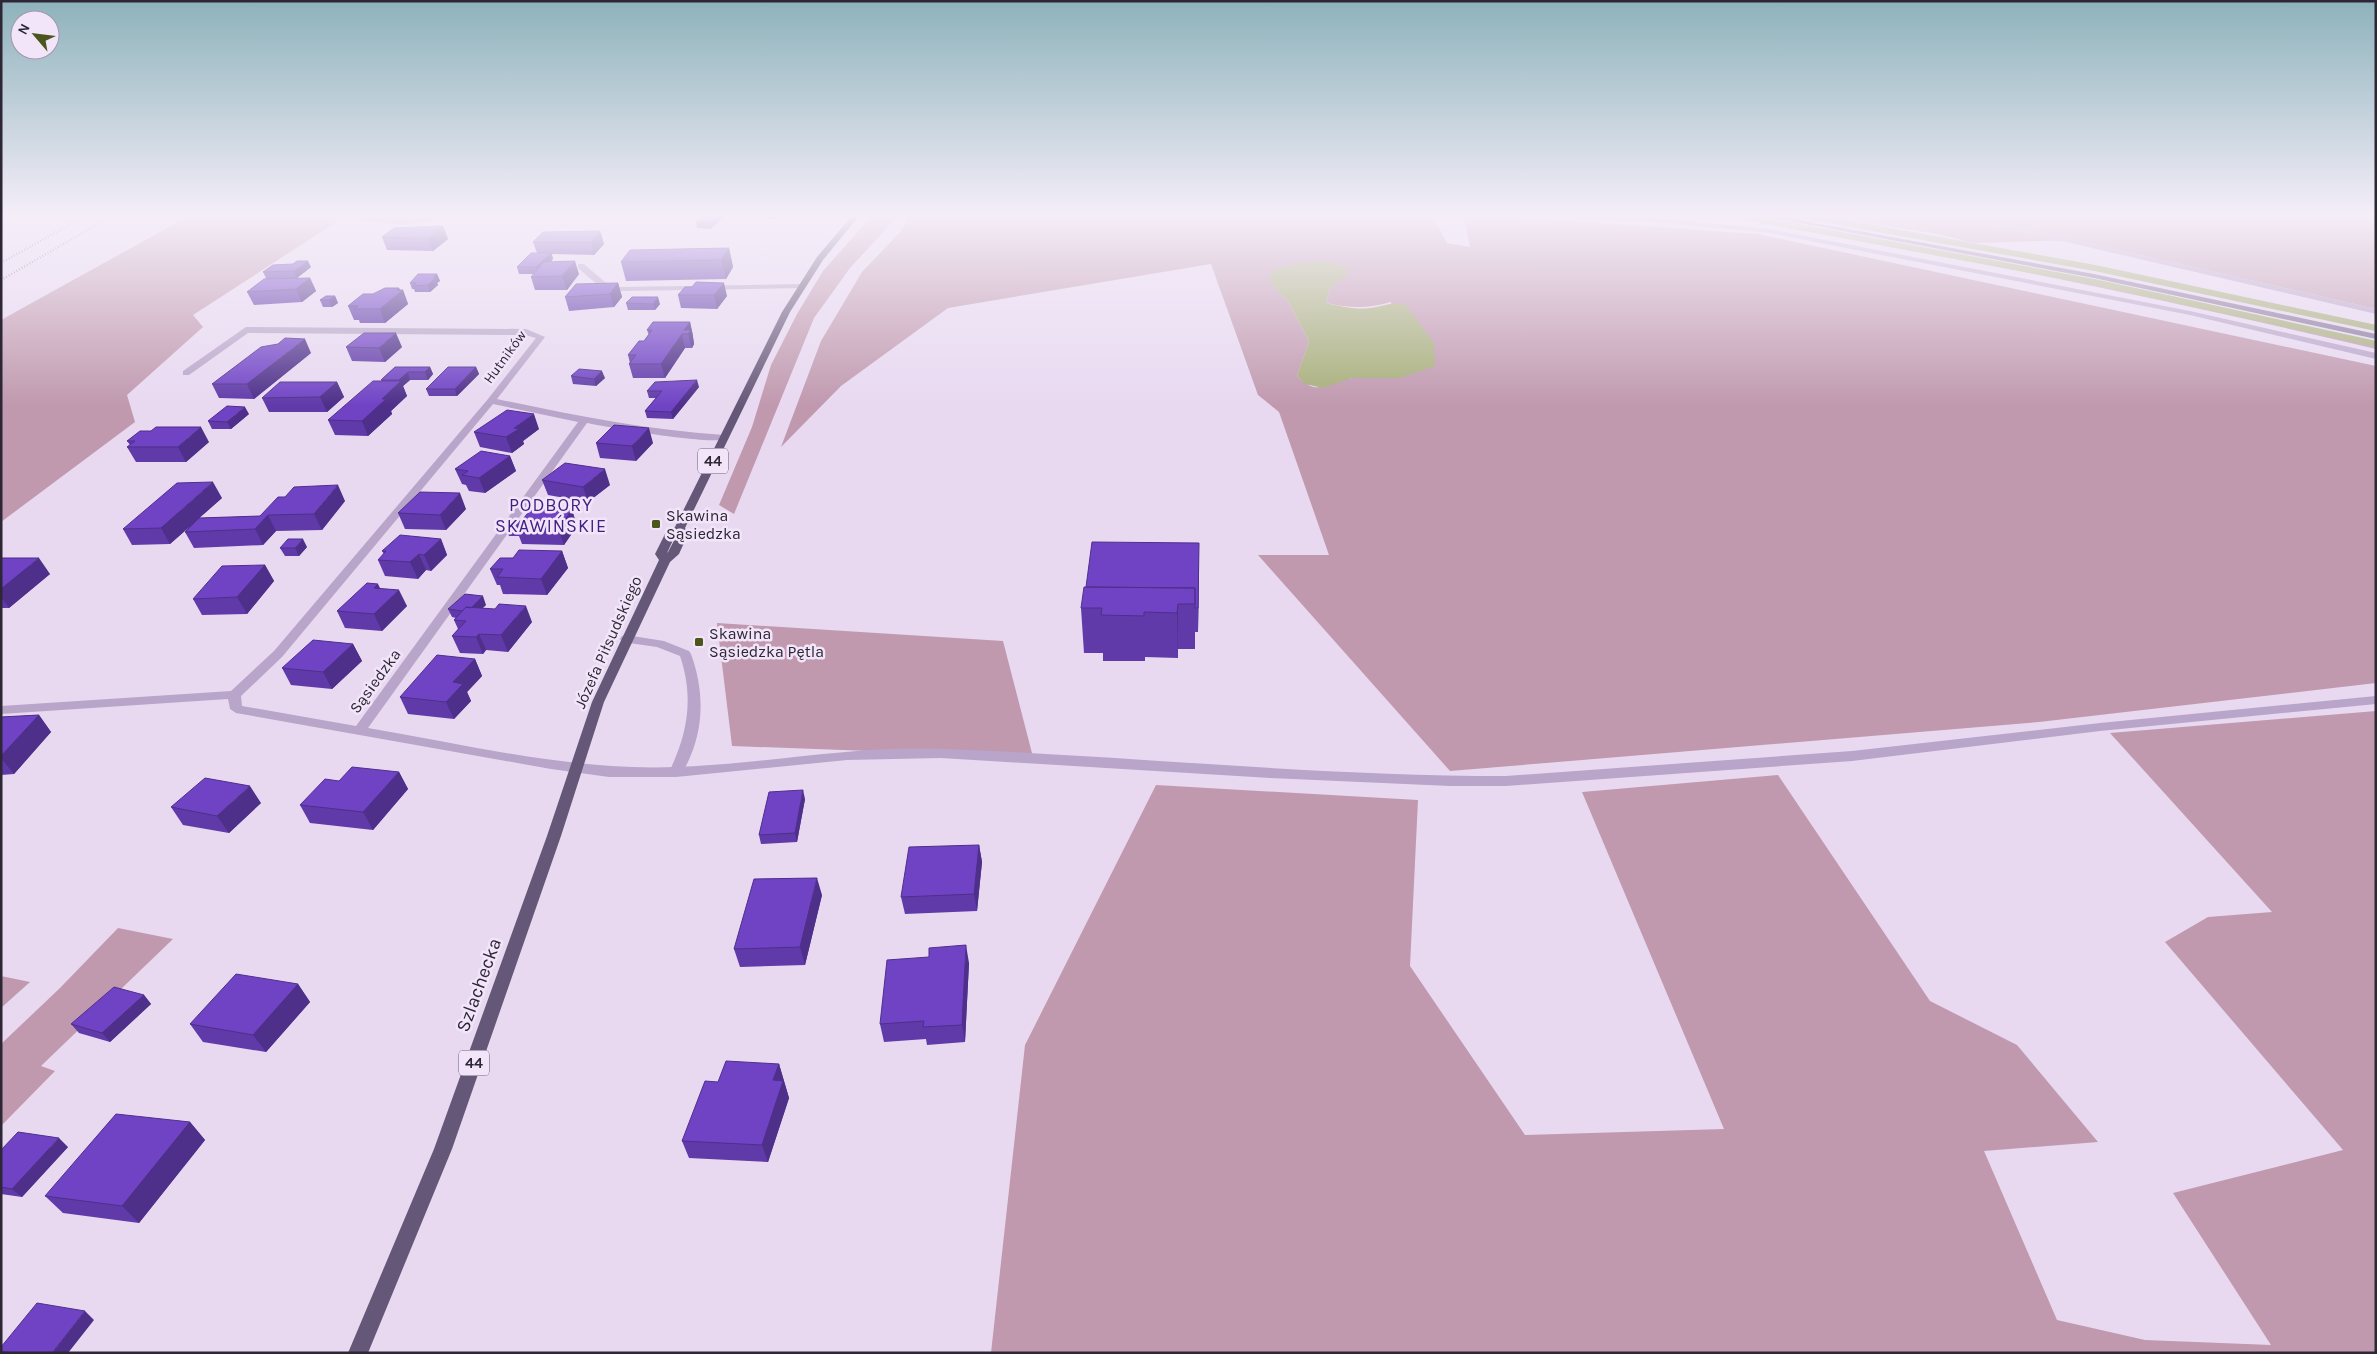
<svg xmlns="http://www.w3.org/2000/svg" width="2377" height="1354" viewBox="0 0 2377 1354" font-family="Karla,sans-serif">
  <style>
    .green { fill: #c099af; fill-rule: evenodd }
    .water { fill: #a6ae78 }
    .lines { fill: none; stroke-linecap: round; stroke-linejoin: round }
    .stream { stroke: #a6ae78; stroke-width: 6 }
    .lane { fill: #b9a5c9; fill-rule: evenodd }
    .street { fill: #b9a5c9; fill-rule: evenodd }
    .secondary { fill: #88779c; fill-rule: evenodd }
    .primary { fill: #655777; fill-rule: evenodd }
    .rail { stroke: #2c2635; stroke-width: 2.5; stroke-dasharray: 0.5 2.5; stroke-linecap: butt }
    .wall { fill: #603aa9 }
    .shaded-wall { fill: #4e2f8a }
    .building { fill: #7043c5; stroke: #4e2f8a }
    .poi-dot { fill: #4c561c; stroke: #f2e5f9; stroke-width: 2 }
    .labels { text-anchor: middle; dominant-baseline: central; stroke-width: 5; stroke-linejoin: round; paint-order: stroke }
    .far-street-label { font-size: 14px; fill: #2c2635; stroke: #f2e5f9 }
    .shield { fill: #f2e5f9; stroke: #675f70; stroke-width: 1 }
    .shield-label { font-size: 15px; font-weight: bold; fill: #2c2635 }
    .poi-label { font-size: 16px; fill: #2c2635; stroke: #f2e5f9; text-anchor: start }
    .street-label { font-size: 16px; fill: #2c2635; stroke: #f2e5f9 }
    .neighbourhood-label { font-size: 18px; letter-spacing: 1px; fill: #422083; stroke: #f2e5f9 }
    .near-street-label { font-size: 19px; fill: #2c2635; stroke: #f2e5f9 }
  </style>
  <rect width="100%" height="100%" fill="#e8d9f1"/>
  <path class="green" d="M187,217H461L405,225L341,219L193,315L203,327L127,395L135,422L1,522V320Z
    M871,217H897L850,268L814,318L734,514L719,505L752,427L771,365L797,314L823,271Z
    M909,217H1433L1447,243L1470,247L1464,217H1513L1758,234L2376,366V683L2039,722L1450,771L1258,555H1329L1279,412L1258,395L1211,264L948,308L841,386L781,447L821,341L862,272L901,231ZM1269,280L1330,288L1326,303C1350,308 1367,309 1391,302L1400,378C1385,378 1369,376 1353,378C1329,380 1319,399 1297,376L1309,341L1289,303Z
    M1723,217L1760,218L2056,273L2171,296L2376,342V349C2160,298 1942,253 1723,217Z
    M1831,217H2376V309L2075,240L1974,243L1938,234Z
    M717,623L1003,641L1033,757L732,746Z
    M2376,711V1353H991L1025,1045L1156,785L1418,800L1410,966L1525,1135L1724,1129L1582,792L1778,775L1930,1001L2017,1045L2098,1142L1984,1151L2057,1320L2145,1340L2271,1345L2173,1193L2343,1150L2165,942L2208,917L2272,912L2110,733Z
    M118,928L173,939L41,1066L55,1071L1,1126V1044L60,988Z
    M1,976L30,982L1,1008Z"/>
  <path class="water" d="M1323,261L1344,266L1348,274L1330,288L1326,303C1340,306 1355,310 1370,308C1383,306 1391,302 1405,304L1434,343L1435,366L1400,378H1352L1323,388L1305,384L1297,376L1309,341L1289,303L1269,281L1273,270L1299,263Z"/>
  <g class="lines">
    <path class="stream" d="M1812,217L2095,268L2376,328
      M1756,219L2094,282L2376,344"/>
    <path class="lane" d="M1570,217L1657,218L1769,229L2190,311L2376,353V359L2190,315L1769,233L1657,222L1574,219Z
      M1964,217H1975L2376,309V314L1967,219Z
      M578,264H584L605,282L620,287L802,284L806,286L802,288L620,291L599,286L578,268Z
      M626,635L664,641L689,651L691,654C706,695 704,737 681,775H671L669,772C688,733 694,697 680,656L657,647L622,642L620,639L622,636Z"/>
    <path class="street" d="M246,327L526,329L545,337L497,399C572,415 647,430 724,435L729,438C718,447 607,427 587,423L368,728C468,745 573,771 675,767C765,764 854,745 944,749C1131,756 1318,776 1506,776L1852,751L2100,723L2376,696V704L2100,731L1852,761L1506,786H1450L1270,778L941,758L847,760L676,777H609L551,769L236,713L230,709L228,699L1,714V706L231,691L274,651L488,399L536,338L525,335L248,333L189,375H183V371ZM493,404L578,422L356,726L242,706L241,696L282,657Z"/>
    <path class="secondary" d="M1768,217H1782L2094,274L2376,334V339L2094,278Z"/>
    <path class="primary" d="M851,217H858L823,260L790,312L685,528L688,534L679,554L670,562L604,702L561,836L452,1149L368,1353H348L434,1149L547,836L592,702L659,560L655,554L665,534L675,527L782,312L817,257ZM677,535L668,552L667,553L674,538Z"/>
    <path class="rail" d="M1,263L83,217
      M1,280L110,217"/>
  </g>
  <path class="wall" d="M724,217L710,229L697,228L696,222Z
    M744,217H780L778,219Z
    M443,226L448,239L433,251L387,250L382,237Z
    M600,231L604,244L594,255L552,254L553,259L551,261L579,274L567,290H535L531,277L534,274H519L517,267L537,253L533,242Z
    M729,248L733,267L726,279L626,281L621,262Z
    M311,267L297,278H310L316,291L302,302L254,305L247,292L266,278L263,272Z
    M437,274L440,281L437,283L438,285L430,292H415L414,289H412L410,283Z
    M618,283L622,297L614,307L569,311L565,297Z
    M692,287L727,296L717,309L681,308L678,295Z
    M399,288L400,290H403L408,304L385,323H360L359,320H354L348,306L373,294Z
    M335,296L338,303L332,307H323L320,300Z
    M626,303L660,304L655,310H628Z
    M690,322L693,336V337L694,344L692,348H685L665,378H633L629,364L630,363L628,355L644,341L649,335L647,330Z
    M346,347H402L385,362L352,361Z
    M311,353L254,399L219,398L212,384Z
    M395,367H430L433,374L428,380H410L403,386L407,396L391,411L392,414L368,436L335,435L328,420L382,381L381,380Z
    M476,367L479,374L457,396H429L426,389Z
    M571,376L605,378L596,386L573,384Z
    M337,382L344,397L327,412H269L262,398Z
    M699,387L673,419L647,418L645,411L656,398H649L647,391Z
    M249,414L231,429H212L208,421Z
    M539,429L523,441L524,444L512,453L480,447L474,432Z
    M127,441L209,442L186,462H136L127,447L130,445Z
    M596,443H653L636,461L600,458Z
    M510,456L516,471L485,493L469,491L466,485L462,484L455,469Z
    M542,480L610,485L588,502L548,495Z
    M222,498L199,518L260,516L345,501L322,530L276,531L263,545L194,548L185,532L194,523L170,544L132,545L123,529Z
    M466,509L446,530L405,529L398,513Z
    M572,510L577,526L564,545L522,544L519,536H509L506,528L522,521Z
    M441,539L447,555L431,571L426,570L418,579L385,576L378,560L384,554L382,551Z
    M307,547L299,556H285L280,548Z
    M562,551L568,568L547,595L503,594L500,585H497L490,569L513,558Z
    M1,558L50,574L9,608H1Z
    M265,565L274,581L247,614L202,615L193,599Z
    M1199,567L1198,632H1195V649H1178V658L1145,657V661H1103V653H1084L1081,608Z
    M380,588L407,606L382,631L345,628L337,611Z
    M486,605L482,608L532,622L508,652L486,650L483,654L460,653L452,636L458,629L454,620L456,618L452,617L448,609Z
    M353,644L362,661L332,689L291,685L282,668Z
    M475,659L482,676L467,692L471,701L454,719L408,714L400,697Z
    M39,715L51,732L14,774L1,775V717Z
    M399,772L408,789L373,830L310,823L300,805L339,781Z
    M805,799L797,842L761,844L759,835Z
    M261,803L229,833L183,825L171,807Z
    M979,845L982,862L977,911L905,914L901,897Z
    M822,895L805,965L740,967L734,949Z
    M929,957L969,963L965,1042L927,1045L926,1039L884,1042L880,1024Z
    M298,984L310,1002L266,1052L203,1042L190,1024Z
    M144,995L151,1004L110,1042L79,1033L71,1024Z
    M779,1064L789,1098L768,1162L689,1158L682,1141L718,1082Z
    M190,1122L205,1140L139,1223L63,1213L45,1196Z
    M68,1147L22,1197L1,1194V1150Z"/>
  <path class="shaded-wall" d="M716,217H724L710,229L708,223Z
    M443,226L448,239L433,251L428,239Z
    M600,231L604,244L594,255L591,242Z
    M729,248L733,267L726,279L721,260Z
    M551,253L553,259L538,274L536,267Z
    M308,261L311,267L297,278L294,271Z
    M575,261L579,274L567,290L562,276Z
    M437,274L440,281L437,283L438,285L430,292L428,285Z
    M310,278L316,291L302,302L296,289Z
    M618,283L622,297L614,307L610,294Z
    M724,283L727,296L717,309L714,295Z
    M399,288L401,292L403,290L408,304L385,323L380,309Z
    M335,296L338,303L332,307L329,300Z
    M658,297L660,304L655,310L653,304Z
    M690,322L693,336V337L694,344L692,348L688,334L684,330Z
    M396,333L402,347L385,362L379,348Z
    M682,334L685,348L665,378L661,364Z
    M305,339L311,353L254,399L247,384Z
    M430,367L433,374L428,380L425,372Z
    M476,367L479,374L457,396L455,389Z
    M602,371L605,378L596,386L594,379Z
    M408,372L410,380L403,386L407,396L391,411L392,414L368,436L362,421L382,399L400,382L399,380Z
    M697,380L699,387L673,419L671,412Z
    M337,382L344,397L327,412L320,397Z
    M245,407L249,414L231,429L227,422Z
    M534,414L539,429L523,441L524,444L512,453L506,437L514,428Z
    M201,427L209,442L186,462L178,447Z
    M649,428L653,443L636,461L632,446Z
    M510,456L516,471L485,493L479,478Z
    M605,469L610,485L588,502L583,487Z
    M213,482L222,498L170,544L161,528Z
    M338,485L345,501L322,530L314,514Z
    M460,493L466,509L446,530L440,515Z
    M572,510L577,526L564,545L558,529Z
    M268,515L276,531L263,545L255,529Z
    M303,539L307,547L299,556L295,548Z
    M441,539L447,555L431,571L424,555Z
    M1199,543V567L1198,632V608Z
    M562,551L568,568L547,595L541,579Z
    M419,554L426,570L418,579L410,562Z
    M39,558L50,574L9,608L1,597V589Z
    M265,565L274,581L247,614L237,597Z
    M378,584L386,600L374,588Z
    M399,590L407,606L382,631L374,614Z
    M483,596L486,605L470,620L466,611Z
    M1178,604V658L1177,613Z
    M526,606L532,622L508,652L501,635Z
    M479,634L486,650L483,654L476,637Z
    M353,644L362,661L332,689L323,672Z
    M475,659L482,676L467,692L471,701L454,719L446,702L453,682Z
    M39,715L51,732L14,774L1,758V756Z
    M399,772L408,789L373,830L363,812Z
    M250,786L261,803L229,833L217,816Z
    M803,790L805,799L797,842L795,833Z
    M979,845L982,862L977,911L974,894Z
    M817,878L822,895L805,965L800,947Z
    M966,945L969,963L965,1042L962,1025Z
    M298,984L310,1002L266,1052L253,1035Z
    M144,995L151,1004L110,1042L102,1033Z
    M779,1064L789,1098L768,1162L762,1145L773,1080Z
    M190,1122L205,1140L139,1223L122,1206Z
    M59,1138L68,1147L22,1197L12,1189Z
    M85,1311L94,1320L68,1353H52Z"/>
  <path class="building" d="M703,217H716L708,223L696,222Z
    M443,226L428,239L382,237L394,228Z
    M600,231L591,242H533L543,232Z
    M729,248L721,260L621,262L630,250Z
    M531,253H551L536,267H517Z
    M297,261H308L294,271L263,272L273,265L293,264Z
    M575,261L562,276L531,277L544,262Z
    M418,274H437L433,278H435L428,285L413,286L416,283H410Z
    M310,278L296,289L247,292L264,279Z
    M696,282L724,283L714,295H678L685,287H692Z
    M618,283L610,294L565,297L576,284Z
    M385,288H399L397,290H403L380,309H354L358,306H348L363,294H373Z
    M326,296H335L329,300H320Z
    M632,297H658L653,304L626,303Z
    M653,322H690L684,330H691L688,334H682L661,364H629L636,355H628L639,341H644L652,330H647Z
    M364,333H396L379,348L346,347Z
    M285,338L305,339L247,384H212L261,347L278,344Z
    M395,367H430L425,372H408L399,380H381Z
    M448,367H476L455,389H426Z
    M579,369L602,371L594,379L571,376Z
    M697,380L671,412L645,411L662,391H647L655,382Z
    M373,381H401L382,399H386L362,421L328,420Z
    M280,382H337L320,397L262,398Z
    M227,406L245,407L227,422L208,421Z
    M507,410L534,414L514,428L519,429L506,437L474,432Z
    M614,425L649,428L632,446L596,443Z
    M156,427H201L178,447H127L135,441H127L140,431H151Z
    M481,451L510,456L479,478L462,475L468,471L455,469Z
    M565,463L605,469L583,487L542,480Z
    M213,482L161,528L123,529L177,483Z
    M338,485L314,514L268,515L255,529L185,532L199,518L260,516L278,497H285L294,487Z
    M420,492L460,493L440,515L398,513Z
    M531,509L572,510L558,529L516,528Z
    M511,521H522L516,528H506Z
    M400,535L441,539L424,555L419,554L410,562L378,560L386,551H382Z
    M288,539H303L295,548H280Z
    M1092,542L1199,543L1198,608H1195V588L1086,587Z
    M519,550L562,551L541,579L497,577L503,569H490L500,558H513Z
    M1,558H39L1,589Z
    M265,565L237,597L193,599L222,566Z
    M367,583L378,584L374,588L399,590L374,614L337,611Z
    M1084,587L1195,588V604H1178L1177,613L1144,612V616L1101,615L1102,608H1081Z
    M465,594L483,596L471,608L466,607L462,611L448,609Z
    M499,604L526,606L501,635L479,634L476,637L452,636L466,621L454,620L466,607L495,609Z
    M313,640L353,644L323,672L282,668Z
    M437,655L475,659L453,682L463,684L446,702L400,697Z
    M39,715L1,756V717Z
    M352,767L399,772L363,812L300,805L325,779L339,781Z
    M205,778L250,786L217,816L171,807Z
    M803,790L795,833L759,835L769,792Z
    M979,845L974,894L901,897L909,847Z
    M817,878L800,947L734,949L754,879Z
    M966,945L962,1025L923,1027L924,1021L880,1024L887,960L929,957V948Z
    M236,974L298,984L253,1035L190,1024Z
    M114,987L144,995L102,1033L71,1024Z
    M726,1061L779,1064L773,1080L783,1081L762,1145L682,1141L705,1081L718,1082Z
    M116,1114L190,1122L122,1206L45,1196Z
    M18,1132L59,1138L12,1189L1,1187V1150Z
    M37,1303L85,1311L52,1353H13L1,1351V1347Z"/>
  <linearGradient id="sky" x2="0" y2="1"><stop stop-color="#8db2bb"/><stop offset="0.53" stop-color="#f5eef9"/><stop offset="1" stop-color="#f5eef9" stop-opacity="0"/></linearGradient>
  <rect width="2377" height="406" fill="url(#sky)"/>
  <g class="poi-dot">
    <rect x="651" y="519" width="10" height="10" rx="2.5"/>
    <rect x="694" y="637" width="10" height="10" rx="2.5"/>
  </g>
  <g class="labels">
    <g class="far-street-label">
      <text transform="translate(505 357) rotate(-54)">Hutników</text>
    </g>
    <g class="shield">
      <rect x="698" y="448.5" width="30" height="25" rx="4"/>
      <rect x="459" y="1050.5" width="30" height="25" rx="4"/>
    </g>
    <g class="shield-label">
      <text x="713" y="461">44</text>
      <text x="474" y="1063">44</text>
    </g>
    <g class="poi-label">
      <text x="666" y="515">Skawina<tspan x="666" dy="18">Sąsiedzka</tspan></text>
      <text x="709" y="633">Skawina<tspan x="709" dy="18">Sąsiedzka Pętla</tspan></text>
    </g>
    <g class="street-label">
      <text transform="translate(608 642) rotate(-66)">Józefa Piłsudskiego</text>
      <text transform="translate(375 681) rotate(-54)">Sąsiedzka</text>
    </g>
    <g class="neighbourhood-label">
      <text x="551" y="505">PODBORY<tspan x="551" dy="21">SKAWIŃSKIE</tspan></text>
    </g>
    <g class="near-street-label">
      <text transform="translate(479 985) rotate(-70)">Szlachecka</text>
    </g>
  </g>
  <rect width="2377" height="1354" fill="none" stroke="#2c2635" stroke-width="5"/>
  <g transform="translate(35 35) rotate(298)"><circle r="24" fill="#f2e5f9" stroke="#a399ab"/>
  <path d="M0-4L9 19L0 12L-9 19Z" fill="#4c561c"/>
  <text y="-8" font-size="14" font-weight="bold" text-anchor="middle" fill="#2c2635">N</text>
  </g>
</svg>
